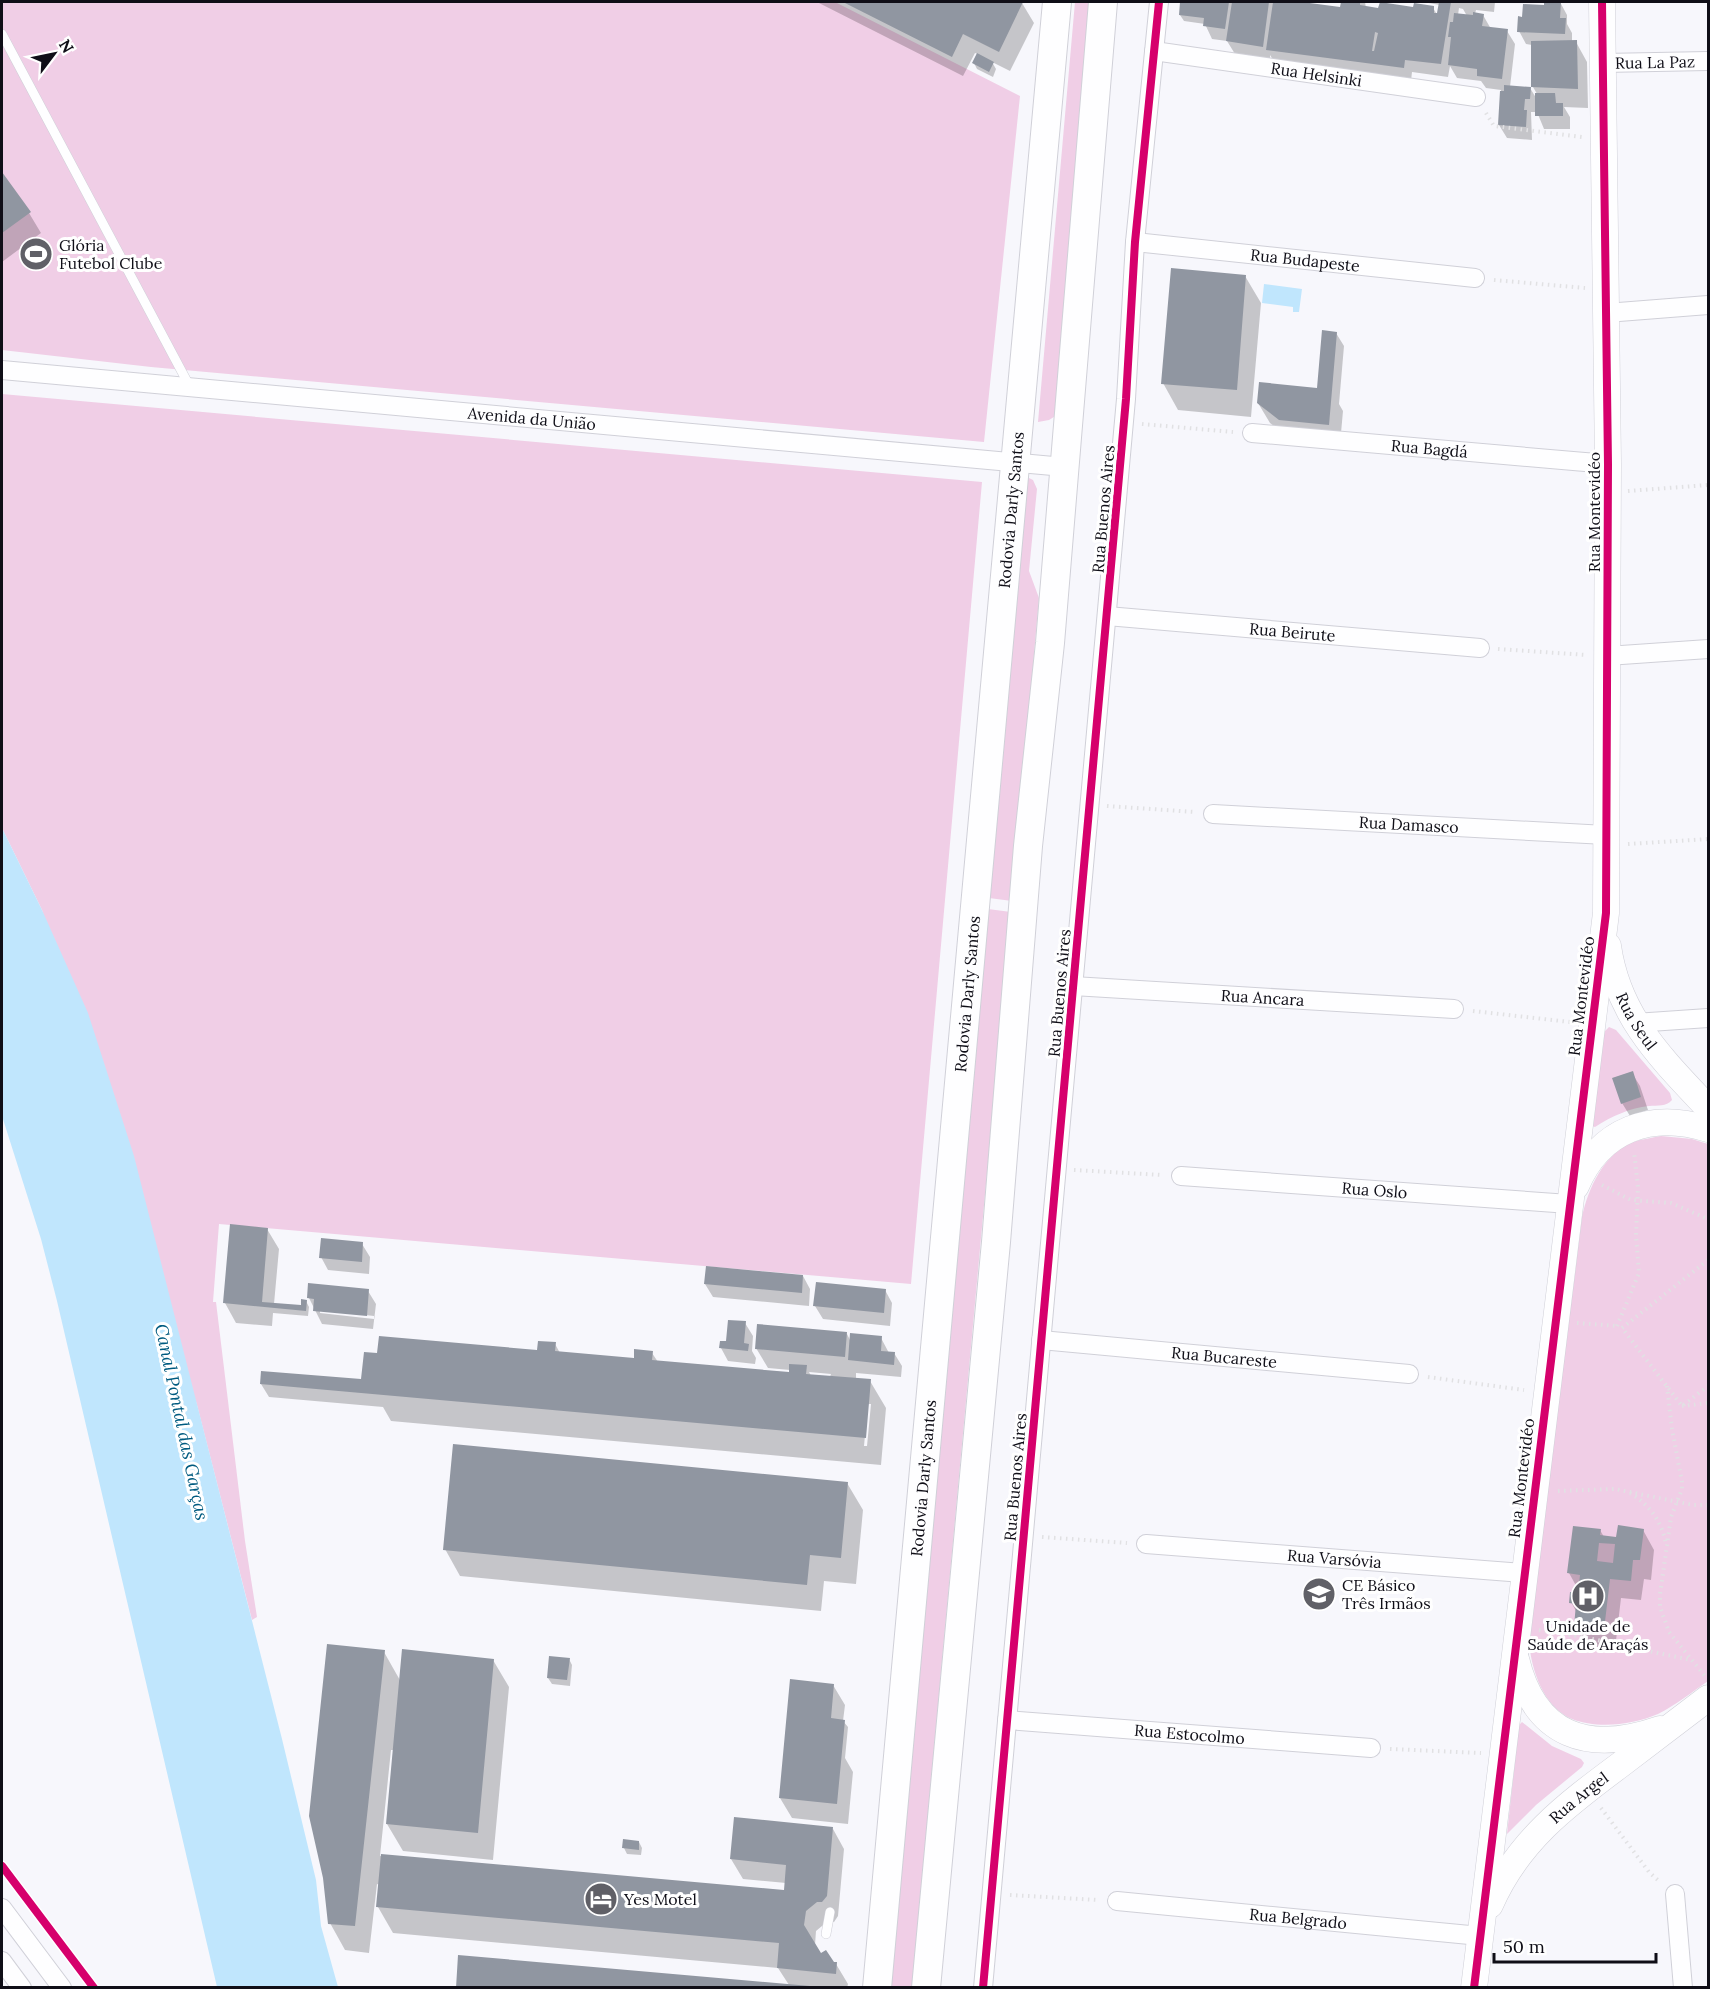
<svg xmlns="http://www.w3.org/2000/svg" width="1710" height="1989" viewBox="0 0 1710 1989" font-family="Lora,serif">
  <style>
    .green { fill: #f0cee6 }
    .water { fill: #c0e6fd }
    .shadow { fill: #0003; fill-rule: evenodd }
    .building { fill: #9096a1; fill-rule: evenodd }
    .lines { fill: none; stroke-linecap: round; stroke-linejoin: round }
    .lane-casing { stroke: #d0d0d8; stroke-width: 10 }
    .street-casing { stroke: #d0d0d8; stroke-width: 20 }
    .secondary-casing { stroke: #d0d0d8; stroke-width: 27 }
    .primary-casing { stroke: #d0d0d8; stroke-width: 30 }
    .path { stroke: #e1e1e3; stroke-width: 4; stroke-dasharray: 1.5 4.5; stroke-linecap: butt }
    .lane { stroke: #fefeff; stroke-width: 9 }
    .street { stroke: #fefeff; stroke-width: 18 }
    .secondary { stroke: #fefeff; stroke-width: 26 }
    .primary { stroke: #fefeff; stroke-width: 28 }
    .cycleway-casing { stroke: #fff; stroke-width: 11 }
    .cycleway { stroke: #d6006c; stroke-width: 8 }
    .labels { text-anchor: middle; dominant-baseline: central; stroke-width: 6; stroke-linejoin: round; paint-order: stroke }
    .street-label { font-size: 16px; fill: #0f0e17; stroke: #fff }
    .poi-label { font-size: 16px; fill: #0f0e17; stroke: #fff; text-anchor: start }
    .water-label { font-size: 18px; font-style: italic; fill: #005b80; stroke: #fff }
  </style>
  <rect width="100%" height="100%" fill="#f7f7fc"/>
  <path class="green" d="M2,2H835L1020,96L984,442L151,367L2,350Z
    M1075,2H1094L1057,415L1049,420L1038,422Z
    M2,394L982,482L911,1284L219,1224L213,1302H216L245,1541L257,1617L252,1620L197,1405L42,910L2,828Z
    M1027,477L1033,480L1037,489L1029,571L1039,598L1012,901L989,898Z
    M988,909L1011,912L912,1987L889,1988Z
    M1609,1027L1616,1030L1670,1093L1672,1100C1666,1107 1658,1105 1649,1106C1630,1108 1612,1116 1595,1127L1592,1126L1602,1034Z
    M1661,1136L1692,1139L1708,1144V1681C1692,1692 1676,1705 1658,1714C1633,1725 1597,1729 1572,1719C1543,1707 1531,1669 1529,1641L1582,1217C1588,1189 1604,1153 1633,1142C1642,1139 1652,1138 1661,1136Z
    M1522,1722L1552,1746L1581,1759L1584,1763L1582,1767L1536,1805L1507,1834L1519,1725Z"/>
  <path class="water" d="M1264,284L1302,289L1299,312H1293V307L1262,303Z
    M2,828L42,910L88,1013L134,1156L282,1739L316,1880L321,1926L338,1987H217L57,1301L41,1239L2,1116Z"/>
  <path class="shadow" d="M817,2H1019L1022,3L1034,23L1010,71L992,62L996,69L993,77L977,69L974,63L978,54L975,53L963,76Z
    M1182,2H1272L1274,5V2H1292L1342,9L1343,2H1365L1366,8L1377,10L1433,8L1438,16L1440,5L1423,2H1495L1494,12L1476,10L1475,14L1483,15L1491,29L1507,31L1515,44L1510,87L1530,88L1538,101L1540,99L1533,87L1532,45L1526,44L1519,31L1523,18L1545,7L1546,2H1560L1567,15V24L1572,33V42H1576L1587,62L1588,108L1564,107L1570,117V129H1544L1537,112H1531L1532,140L1507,138L1499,125L1501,90L1486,88L1481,81L1457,78L1450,66L1448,77L1412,72L1411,81L1275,63L1270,55V59L1235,54L1227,41L1212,39L1205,24L1184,21L1180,15ZM1459,8L1463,9L1467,16L1458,15Z
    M2,175L29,213L41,233L2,262Z
    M1245,276L1261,303L1251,417L1178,410L1163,383Z
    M1336,333L1344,346L1339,404L1343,411L1340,444L1292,440L1270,423L1258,403L1318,389Z
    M1632,1073L1640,1086L1648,1110L1630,1116L1622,1103Z
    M267,1229L279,1249L274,1304L302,1307L306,1301L309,1307L308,1316L273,1313L272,1326L236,1323L225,1303Z
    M362,1244L370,1257L369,1274L328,1270L321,1257Z
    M803,1276L810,1289L809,1306L713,1297L705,1284Z
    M885,1290L892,1303L890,1326L823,1319L815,1306Z
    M368,1291L376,1304L373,1329L322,1324L309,1298ZM320,1310L374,1316V1319L320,1313Z
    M745,1323L753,1336L752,1351L756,1358L755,1364L728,1361L721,1348Z
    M847,1334L851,1342L881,1338L889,1353H894L902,1366L901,1377L856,1373V1379L870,1381L886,1408L881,1465L391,1421L383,1407L269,1397L261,1384L364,1381L538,1351L555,1344L560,1353L635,1360L652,1353L658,1362L790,1374V1370L768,1368L756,1348ZM809,1372L831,1374L830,1377L811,1376ZM868,1404H871L867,1446H864Z
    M847,1483L863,1510L856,1584L824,1581L821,1611L460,1576L445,1549Z
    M1600,1530L1604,1537L1617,1539L1643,1530L1654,1550L1651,1580L1644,1579L1641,1600L1621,1598L1615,1649L1587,1646L1575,1626L1577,1613L1571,1602L1579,1594V1591L1569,1573Z
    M384,1652L401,1682L493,1660L509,1687L493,1860L403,1851L387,1824L394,1750H391L380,1856L785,1892L786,1883L743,1879L731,1859L833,1829L844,1849L838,1916L834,1922L828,1921L816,1931L815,1945L821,1955L836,1964L848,1984L847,1988H457L789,1985L778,1968L393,1933L378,1907L380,1885L377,1884L369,1953L345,1950L330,1923Z
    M569,1659L572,1665L570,1686L552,1684L548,1678Z
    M833,1685L845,1705L843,1721L848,1727L845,1758L853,1772L848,1824L792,1818L780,1798Z
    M639,1842L642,1848L641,1855L627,1854L624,1848Z"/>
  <path class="building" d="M843,2H1023L999,52L963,34L952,57Z
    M1180,2H1229L1225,29L1203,26L1204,18L1179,15Z
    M1232,2H1269L1263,47L1226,41Z
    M1273,2H1302L1340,7L1341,2H1360V5L1378,8L1380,2L1413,7L1414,3L1434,6V13H1437L1439,2H1451L1441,64L1405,60L1404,68L1266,50ZM1375,32L1378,33L1374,51H1372Z
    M1544,2H1561L1560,18H1566L1565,34L1517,32L1518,16L1522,17L1523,4L1544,5Z
    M1473,12L1484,14L1482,26L1508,29L1502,79L1477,76V69L1448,65L1451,37H1448L1450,22H1453L1454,13L1473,15Z
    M1577,40L1578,89L1531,87V41Z
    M977,53L994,62L989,72L972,63Z
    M1504,85L1531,87L1530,99H1525L1524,110H1527L1526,127L1498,125L1500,91H1504Z
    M1535,93H1555L1556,103H1563V116H1535Z
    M2,172L31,212L2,233Z
    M1171,268L1246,275L1237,390L1161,384Z
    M1322,330L1337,332L1329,425L1279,420L1257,403L1259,382L1317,388Z
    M1633,1071L1641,1097L1621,1104L1612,1078Z
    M230,1224L268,1228L262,1302L301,1305V1299L307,1300L306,1311L223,1303Z
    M321,1238L363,1242L362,1262L319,1258Z
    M706,1266L803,1275L802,1293L704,1284Z
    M816,1282L886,1289L884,1313L813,1306Z
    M308,1283L369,1289L367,1316L313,1311L314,1299L307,1298Z
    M728,1320L746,1321L744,1343L749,1344L748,1351L719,1348L720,1341H726Z
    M757,1324L847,1332L845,1357L755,1349Z
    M850,1333L882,1336L881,1351L895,1352L894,1365L848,1360Z
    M379,1336L537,1350L538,1341L556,1342L555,1351L634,1358V1349L653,1351L652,1360L789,1372V1364L807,1365L806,1374L871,1379L866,1438L260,1384L261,1371L361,1379L364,1352L377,1353Z
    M453,1444L848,1482L841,1558L810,1555L807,1585L443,1550Z
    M1618,1525L1644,1529L1640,1560H1633L1631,1581L1610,1579L1604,1630L1574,1626L1576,1604L1569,1603L1570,1592L1578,1593L1580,1575L1567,1573L1573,1526L1601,1529L1600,1535L1616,1537ZM1599,1543L1615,1544L1613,1563L1597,1561Z
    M327,1644L385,1650L355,1926L328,1924L323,1878L309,1816Z
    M402,1649L494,1659L478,1833L386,1824Z
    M549,1656L570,1658L567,1680L547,1678Z
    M790,1679L834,1684L831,1718L845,1720L837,1804L779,1798Z
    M734,1817L833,1827L827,1896L822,1902H817L806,1911L804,1925L821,1953L826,1950L834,1962H837L836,1974L777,1968L779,1943L376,1907L381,1854L784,1890L786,1865L730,1859Z
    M623,1839L639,1841V1850L622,1848Z
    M458,1955L810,1986V1988H456Z"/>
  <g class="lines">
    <g class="lane-casing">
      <path id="lane" d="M2,34L190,387
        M826,1934L830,1912"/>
    </g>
    <g class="street-casing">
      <g id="street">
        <path id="s1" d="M1154,51L1476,97"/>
        <path id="s2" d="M1603,63L1708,61"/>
        <path id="s3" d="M1135,242L1475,278"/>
        <path d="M1606,313L1708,305"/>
        <path id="s4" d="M2,370L1064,467"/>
        <path id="s5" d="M1252,433L1608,464"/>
        <path id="s6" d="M1107,616L1480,648"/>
        <path d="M1607,656L1708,649"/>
        <path id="s7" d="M1213,814L1606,835"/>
        <path id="s8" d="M1073,986L1454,1009"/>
        <path d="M1635,1023L1708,1018"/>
        <path id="s9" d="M1181,1176L1569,1204"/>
        <path id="s10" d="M1041,1340L1409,1374"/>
        <path id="s11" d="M1146,1544L1523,1573"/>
        <path id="s12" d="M1007,1720L1371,1748"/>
        <path d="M1675,1894L1683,1988"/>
        <path id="s13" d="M1117,1901L1480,1936"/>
        <path d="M2,1908L62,1988"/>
        <path d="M2,1961L22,1988"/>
        <path d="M983,1988L1126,399L1135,242L1159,2"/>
      </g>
    </g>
    <g class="secondary-casing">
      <g id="secondary">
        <path id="s14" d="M1608,946C1618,1017 1662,1059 1708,1108"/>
        <path d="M1576,1186C1600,1129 1651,1111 1708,1129"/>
        <path d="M1516,1659C1535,1737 1588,1754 1660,1729"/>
        <path id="s15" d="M1490,1905C1517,1842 1566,1805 1620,1765C1649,1743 1679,1720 1708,1698"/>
        <path d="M1474,1988L1606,913L1608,464L1602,2"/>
      </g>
    </g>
    <g class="primary-casing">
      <g id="primary">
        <path id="s16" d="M877,1988L1057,2"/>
        <path d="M926,1988L996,1242L1028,846L1050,643L1103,2"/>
      </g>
    </g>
    <path class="path" d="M1486,113L1494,126L1582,137
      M1494,280L1585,288
      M1142,424L1233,432
      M1628,491L1708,485
      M1498,649L1587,655
      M1107,806L1195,812
      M1628,844L1708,839
      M1473,1011L1570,1022
      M1074,1170L1162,1175
      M1602,1185L1631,1200L1671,1203L1708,1219
      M1708,1260L1622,1328L1682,1406L1708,1386
      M1577,1323L1618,1326
      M1617,1326L1639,1273L1636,1236L1638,1187L1634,1151
      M1428,1377L1524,1390
      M1667,1386L1672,1429L1682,1482V1489L1671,1517L1660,1594V1607L1669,1632L1705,1676
      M1682,1406L1708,1403
      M1558,1491L1615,1489L1693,1505H1708
      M1630,1493C1649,1504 1662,1522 1666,1544
      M1042,1537L1127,1543
      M1539,1630L1583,1637L1691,1660
      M1390,1749L1481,1753
      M1601,1808L1649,1872L1660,1882
      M1010,1895L1098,1900"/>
    <use href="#lane" class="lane"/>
    <use href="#street" class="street"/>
    <use href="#secondary" class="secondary"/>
    <use href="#primary" class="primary"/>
    <g class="cycleway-casing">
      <path id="cycleway" d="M2,1866L94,1988
        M983,1988L1126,399L1135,242L1159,2
        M1474,1988L1606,913L1608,464L1602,2"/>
    </g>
    <use href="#cycleway" class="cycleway"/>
  </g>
  <defs>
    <g id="stadium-disc" transform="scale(1.725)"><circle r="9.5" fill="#606067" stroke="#fff"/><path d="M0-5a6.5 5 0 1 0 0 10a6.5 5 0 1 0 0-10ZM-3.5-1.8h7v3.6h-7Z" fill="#fff"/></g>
    <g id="school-disc" transform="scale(1.725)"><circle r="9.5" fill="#606067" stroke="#fff"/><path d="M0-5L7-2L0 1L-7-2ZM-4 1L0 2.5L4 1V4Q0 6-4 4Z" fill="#fff"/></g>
    <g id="hospital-disc" transform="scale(1.725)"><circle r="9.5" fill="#606067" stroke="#fff"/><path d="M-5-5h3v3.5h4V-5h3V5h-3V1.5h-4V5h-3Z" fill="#fff"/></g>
    <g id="hotel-disc" transform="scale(1.725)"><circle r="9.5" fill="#606067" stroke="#fff"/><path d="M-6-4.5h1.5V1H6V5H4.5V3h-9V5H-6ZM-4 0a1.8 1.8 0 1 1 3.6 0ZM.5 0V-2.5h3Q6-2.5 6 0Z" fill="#fff"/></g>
  </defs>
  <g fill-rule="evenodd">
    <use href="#stadium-disc" x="36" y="254"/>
    <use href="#school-disc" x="1319" y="1594"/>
    <use href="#hospital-disc" x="1588" y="1596"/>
    <use href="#hotel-disc" x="601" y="1899"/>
  </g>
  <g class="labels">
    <g class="street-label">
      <text stroke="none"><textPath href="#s2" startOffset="52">Rua La Paz</textPath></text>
      <text stroke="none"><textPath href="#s1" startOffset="164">Rua Helsinki</textPath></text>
      <text stroke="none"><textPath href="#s3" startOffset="171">Rua Budapeste</textPath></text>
      <text stroke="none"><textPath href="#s4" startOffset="532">Avenida da União</textPath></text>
      <text stroke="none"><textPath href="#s5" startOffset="178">Rua Bagdá</textPath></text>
      <text transform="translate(1103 509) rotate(-85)">Rua Buenos Aires</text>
      <text stroke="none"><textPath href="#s16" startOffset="1484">Rodovia Darly Santos</textPath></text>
      <text transform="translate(1594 512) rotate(-90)">Rua Montevidéo</text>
      <text stroke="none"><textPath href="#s6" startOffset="186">Rua Beirute</textPath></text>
      <text stroke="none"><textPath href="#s7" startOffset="196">Rua Damasco</textPath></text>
      <text transform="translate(1059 993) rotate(-85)">Rua Buenos Aires</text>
      <text stroke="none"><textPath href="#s16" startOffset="998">Rodovia Darly Santos</textPath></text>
      <text transform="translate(1581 996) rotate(-83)">Rua Montevidéo</text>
      <text stroke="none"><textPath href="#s8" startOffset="190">Rua Ancara</textPath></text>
      <text stroke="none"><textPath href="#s14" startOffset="81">Rua Seul</textPath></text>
      <text stroke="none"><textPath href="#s9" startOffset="194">Rua Oslo</textPath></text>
      <text stroke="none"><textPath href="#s10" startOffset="184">Rua Bucareste</textPath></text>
      <text transform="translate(1015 1477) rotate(-85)">Rua Buenos Aires</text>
      <text stroke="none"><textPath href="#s16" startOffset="512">Rodovia Darly Santos</textPath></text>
      <text transform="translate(1521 1478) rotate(-83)">Rua Montevidéo</text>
      <text stroke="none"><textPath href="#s11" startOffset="189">Rua Varsóvia</textPath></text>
      <text stroke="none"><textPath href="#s12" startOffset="183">Rua Estocolmo</textPath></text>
      <text stroke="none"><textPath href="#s15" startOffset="141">Rua Argel</textPath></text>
      <text stroke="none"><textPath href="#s13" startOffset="182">Rua Belgrado</textPath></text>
    </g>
    <g class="poi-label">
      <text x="59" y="245">Glória<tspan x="59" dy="18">Futebol Clube</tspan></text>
      <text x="1342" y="1585">CE Básico<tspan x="1342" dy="18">Três Irmãos</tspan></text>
      <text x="1588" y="1626" text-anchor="middle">Unidade de<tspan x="1588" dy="18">Saúde de Araçás</tspan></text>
      <text x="624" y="1899">Yes Motel</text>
    </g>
    <g class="water-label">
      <text transform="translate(182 1422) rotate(78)">Canal Pontal das Garças</text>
    </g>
  </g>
  <rect width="1710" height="1989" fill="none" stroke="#0f0e17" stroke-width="6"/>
  <g transform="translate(54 54) rotate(58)" stroke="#ffffff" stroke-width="4.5" paint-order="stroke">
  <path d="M0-4.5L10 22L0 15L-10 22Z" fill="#0f0e17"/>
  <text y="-9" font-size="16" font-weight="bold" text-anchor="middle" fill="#0f0e17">N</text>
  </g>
  <path d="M1494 1953v9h162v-9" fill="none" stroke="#0f0e17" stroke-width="3"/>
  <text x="1503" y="1953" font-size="18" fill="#0f0e17" stroke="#ffffff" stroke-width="4.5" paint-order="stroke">50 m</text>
</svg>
